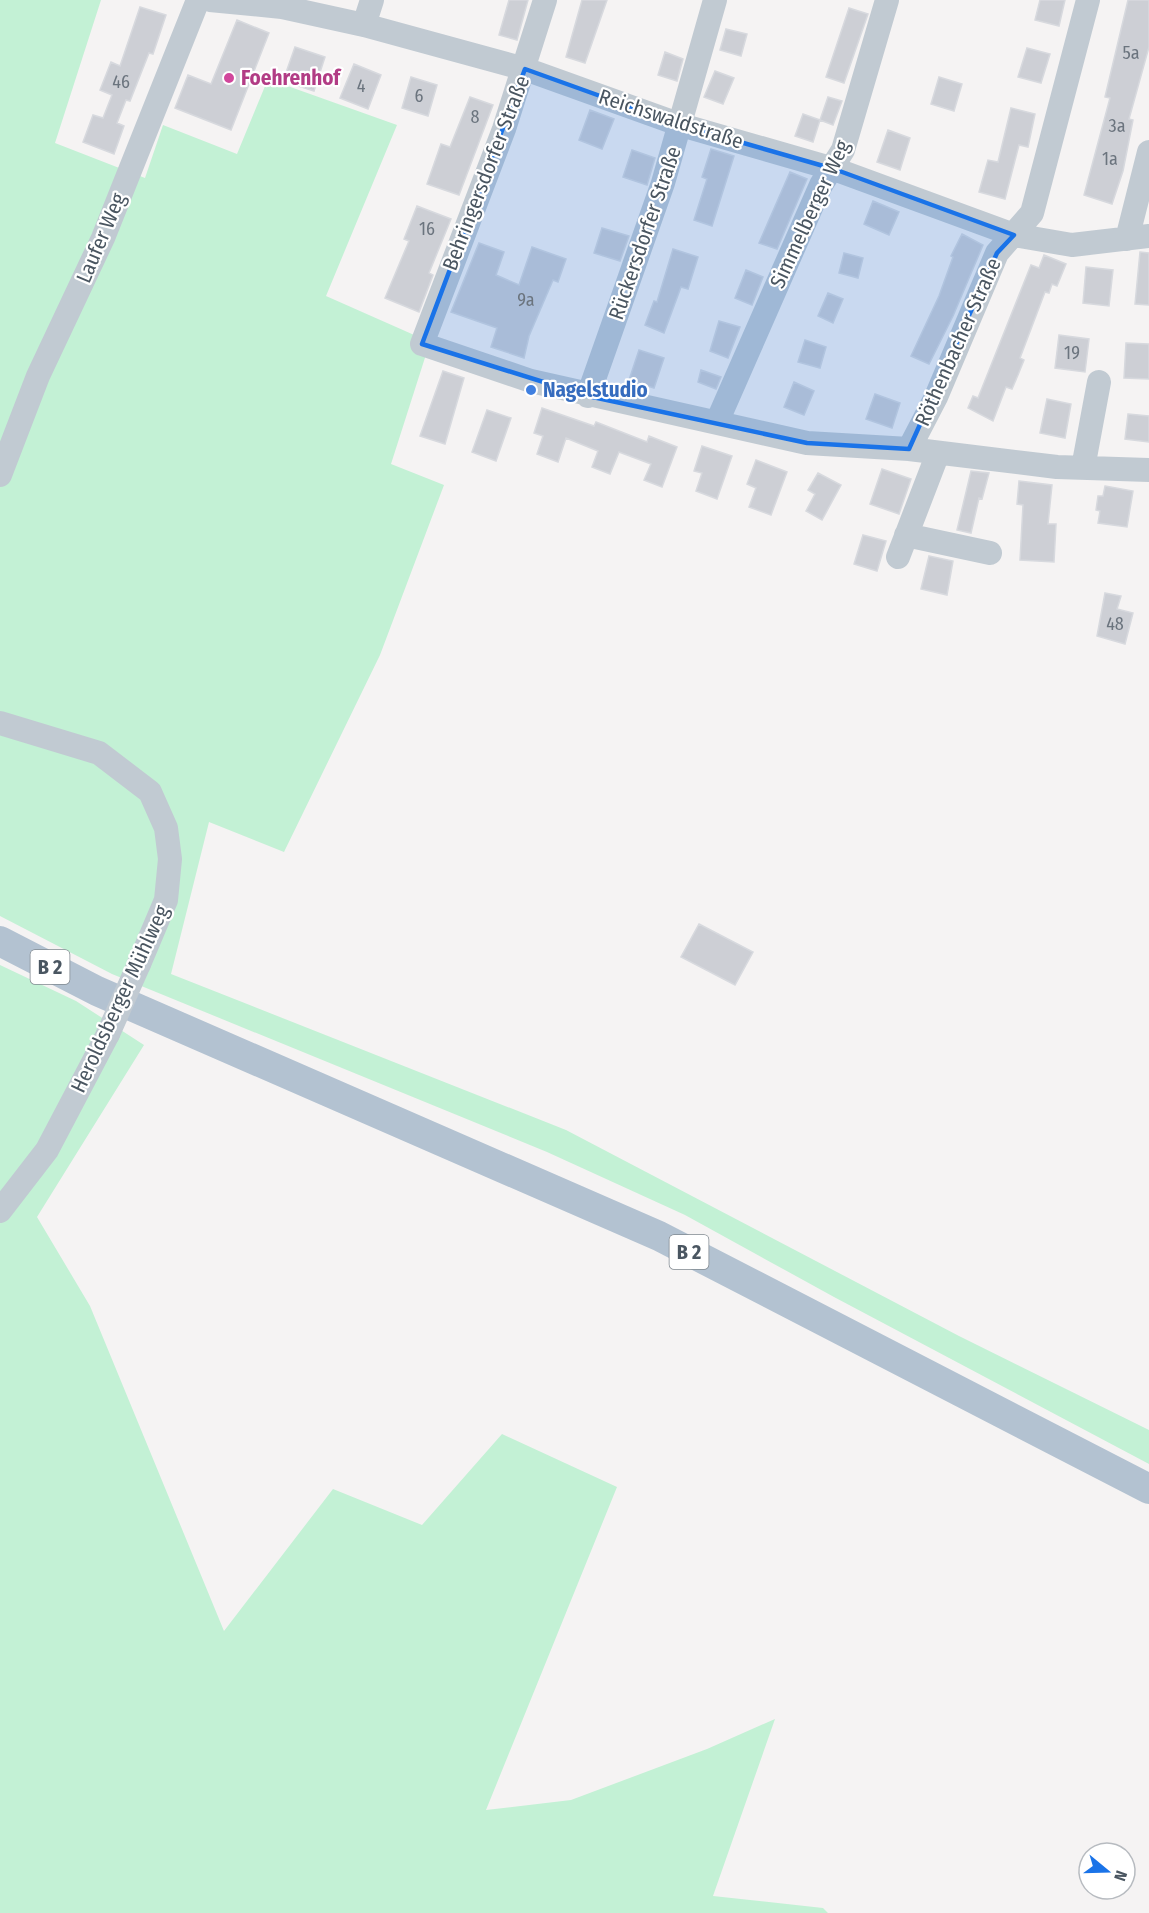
<svg xmlns="http://www.w3.org/2000/svg" width="1149" height="1913" viewBox="0 0 1149 1913" font-family="'Fira Sans Condensed',sans-serif">
  <style>
    .green { fill: #c3f1d5 }
    .building { fill: #cdcfd5; stroke: #d7d9de; stroke-width: 1.5 }
    .lines { fill: none; stroke-linecap: round; stroke-linejoin: round }
    .minor { stroke: #c1cad2; stroke-width: 24 }
    .major { stroke: #b3c2d1; stroke-width: 30 }
    .minor-bridge { stroke: #c1cad2; stroke-width: 24 }
    .marked { fill: #1a73e8; fill-opacity: 0.2; stroke: #1a73e8; stroke-width: 4.5; stroke-linejoin: round }
    .hotel-dot { fill: #d1479c; stroke: #fff; stroke-width: 2 }
    .shop-dot { fill: #3f7fe0; stroke: #fff; stroke-width: 2 }
    .labels { text-anchor: middle; dominant-baseline: central; stroke-width: 4.5; stroke-linejoin: round; paint-order: stroke }
    .number-label { font-size: 18px; fill: #6b747e }
    .shield { fill: #fff; stroke: #808990; stroke-width: 1.5 }
    .shield-label { font-size: 20px; font-weight: bold; fill: #4a5661 }
    .hotel-label { font-size: 21px; font-weight: bold; fill: #b23c85; stroke: #fff; text-anchor: start }
    .street-label { font-size: 21px; fill: #4a5661; stroke: #fff }
    .shop-label { font-size: 21px; font-weight: bold; fill: #366cbe; stroke: #fff; text-anchor: start }
  </style>
  <rect width="100%" height="100%" fill="#f5f3f3"/>
  <path class="green" d="M0,0H101L55,143L145,178L163,125L237,154L268,79L397,125L326,296L430,342L391,464L444,485L380,655L284,852L209,822L171,974L566,1130L959,1336L1149,1430V1464L834,1297L685,1215L547,1152L112,974L0,916Z
    M0,965L76,1001L144,1045L37,1217L90,1306L224,1631L333,1489L422,1525L502,1434L617,1487L486,1810L571,1800L707,1749L775,1719L713,1896L823,1908L828,1913H0Z"/>
  <path class="building" d="M509,0H528L517,40L499,35Z
    M582,0H607L585,63L566,57Z
    M1040,0H1065L1059,26L1035,20Z
    M1128,0H1149V47L1129,119L1133,120L1123,171L1112,204L1084,195L1110,98L1105,97Z
    M140,7L166,15L153,54L149,53L130,101L126,100L117,123L124,126L114,154L83,142L93,115L103,118L112,95L100,90L111,62L120,66Z
    M849,8L868,14L844,83L826,77Z
    M237,20L269,33L231,130L175,108L188,75L211,84Z
    M726,29L747,34L741,56L720,50Z
    M295,47L325,57L314,91L283,81Z
    M1027,48L1050,54L1041,83L1018,77Z
    M665,52L683,59L677,81L658,75Z
    M354,64L381,75L368,109L340,98Z
    M715,71L734,78L723,104L704,97Z
    M411,77L437,85L428,116L402,108Z
    M939,77L962,84L954,111L931,104Z
    M470,97L493,105L459,195L427,184L441,144L450,147Z
    M828,97L842,101L833,125L820,120Z
    M1011,108L1035,114L1028,147L1019,145L1005,199L979,192L988,160L998,162Z
    M590,110L614,119L602,149L579,140Z
    M803,114L820,120L813,142L795,136Z
    M888,130L910,138L900,170L877,162Z
    M711,149L734,156L712,226L694,220L707,179L702,177Z
    M632,150L655,158L647,185L623,177Z
    M790,172L807,179L777,249L759,243Z
    M873,201L899,212L889,235L864,224Z
    M417,206L451,219L429,273L433,275L419,312L385,298L409,241L404,239Z
    M602,228L629,236L620,261L594,253Z
    M962,234L983,245L953,316L929,364L911,356L939,296L953,257L951,256Z
    M479,243L504,252L496,275L519,285L532,247L566,259L558,282L553,280L529,336L524,358L491,347L497,328L451,312Z
    M673,249L698,257L688,289L681,287L664,333L645,325L654,301L657,302Z
    M1140,252L1149,253V305L1135,304Z
    M844,253L863,258L858,278L839,273Z
    M1044,255L1066,264L1057,286L1052,284L1049,293L1045,292L1020,358L1024,360L1018,375L1012,389L1006,387L993,421L968,408L973,396L978,398L1031,265L1039,268Z
    M1086,267L1113,270L1109,306L1083,303Z
    M746,270L763,277L752,305L735,298Z
    M828,293L843,299L833,323L818,316Z
    M719,321L740,327L728,358L710,351Z
    M1059,335L1089,339L1085,372L1055,368Z
    M805,340L826,347L820,368L798,362Z
    M1126,343L1149,344V379L1124,378Z
    M639,350L664,358L654,388L629,380Z
    M701,370L721,377L716,389L698,382Z
    M443,371L464,378L445,444L420,436Z
    M794,382L814,391L804,415L784,407Z
    M875,394L900,403L892,428L866,419Z
    M1047,399L1071,404L1065,438L1040,433Z
    M542,408L594,426L596,422L647,442L649,436L677,447L662,487L644,480L651,464L619,452L610,474L592,467L598,451L566,438L558,462L537,454L543,436L534,433Z
    M487,410L511,418L496,461L472,452Z
    M1128,414L1149,416V442L1125,439Z
    M702,446L732,456L717,499L696,491L702,473L694,471Z
    M756,460L787,472L771,515L749,507L756,488L747,484Z
    M882,469L911,479L899,514L870,504Z
    M971,471L989,473L982,499L979,498L971,533L957,530Z
    M818,473L841,485L822,520L806,511L815,494L808,490Z
    M1019,481L1052,485L1048,524H1056L1054,562L1020,560L1023,505L1017,504Z
    M1105,486L1133,491L1127,527L1098,523L1100,511L1096,510L1098,496H1103Z
    M863,535L886,541L877,571L854,564Z
    M929,556L953,561L947,595L921,589Z
    M1105,593L1121,596L1117,609L1133,613L1125,644L1097,636Z
    M699,924L753,952L735,985L681,957Z"/>
  <g class="lines">
    <path class="minor" d="M210,0L282,7L364,25L525,69L681,125L834,169L1014,235L1072,245L1149,236
      M545,0L504,129L422,344L531,381L807,443L909,449L1057,467L1149,470
      M364,25L372,0
      M1127,239L1149,152
      M588,396L663,183L715,0
      M717,422L821,185L843,150L887,0
      M909,449L936,397L997,253L1032,213L1088,0
      M1083,468L1099,382
      M0,475L38,376L103,238L198,0
      M906,535L990,553
      M898,557L938,453
      M0,723L99,753L150,792L166,828L170,859L166,900L139,964
      M0,1211L47,1150L108,1034"/>
    <path class="major" d="M0,941L97,991L659,1236L1149,1489"/>
    <path class="minor-bridge" d="M108,1034L139,964"/>
  </g>
  <path class="marked" d="M525,69L681,125L834,169L1014,235L997,253L909,449L807,443L588,396L422,344Z"/>
  <circle class="hotel-dot" cx="229" cy="78" r="6"/>
  <circle class="shop-dot" cx="531" cy="390" r="6"/>
  <g class="labels">
    <g class="number-label">
      <text x="1131" y="53">5a</text>
      <text x="121" y="82">46</text>
      <text x="361" y="86">4</text>
      <text x="419" y="96">6</text>
      <text x="475" y="117">8</text>
      <text x="1117" y="126">3a</text>
      <text x="1110" y="159">1a</text>
      <text x="427" y="229">16</text>
      <text x="526" y="300">9a</text>
      <text x="1072" y="353">19</text>
      <text x="1115" y="624">48</text>
    </g>
    <g class="shield">
      <rect x="30.5" y="950" width="39" height="34" rx="4.5"/>
      <rect x="669.5" y="1235" width="39" height="34" rx="4.5"/>
    </g>
    <g class="shield-label">
      <text x="50" y="967">B 2</text>
      <text x="689" y="1252">B 2</text>
    </g>
    <g class="hotel-label">
      <text x="241" y="78">Foehrenhof</text>
    </g>
    <g class="street-label">
      <text transform="translate(671 119) rotate(18)">Reichswaldstraße</text>
      <text transform="translate(486 173) rotate(-69)">Behringersdorfer Straße</text>
      <text transform="translate(810 214) rotate(-65)">Simmelberger Weg</text>
      <text transform="translate(645 233) rotate(-71)">Rückersdorfer Straße</text>
      <text transform="translate(101 238) rotate(-67)">Laufer Weg</text>
      <text transform="translate(958 342) rotate(-66)">Röthenbacher Straße</text>
      <text transform="translate(120 999) rotate(-65)">Heroldsberger Mühlweg</text>
    </g>
    <g class="shop-label">
      <text x="543" y="390">Nagelstudio</text>
    </g>
  </g>
  <g transform="translate(1107 1871) rotate(109)"><circle r="28" fill="#ffffff" stroke="#b7bbc0" stroke-width="1.5"/>
  <path d="M0-4.5L10 22L0 15L-10 22Z" fill="#1a73e8"/>
  <text y="-9" font-size="16" font-weight="bold" text-anchor="middle" fill="#4a5661">N</text>
  </g>
</svg>
